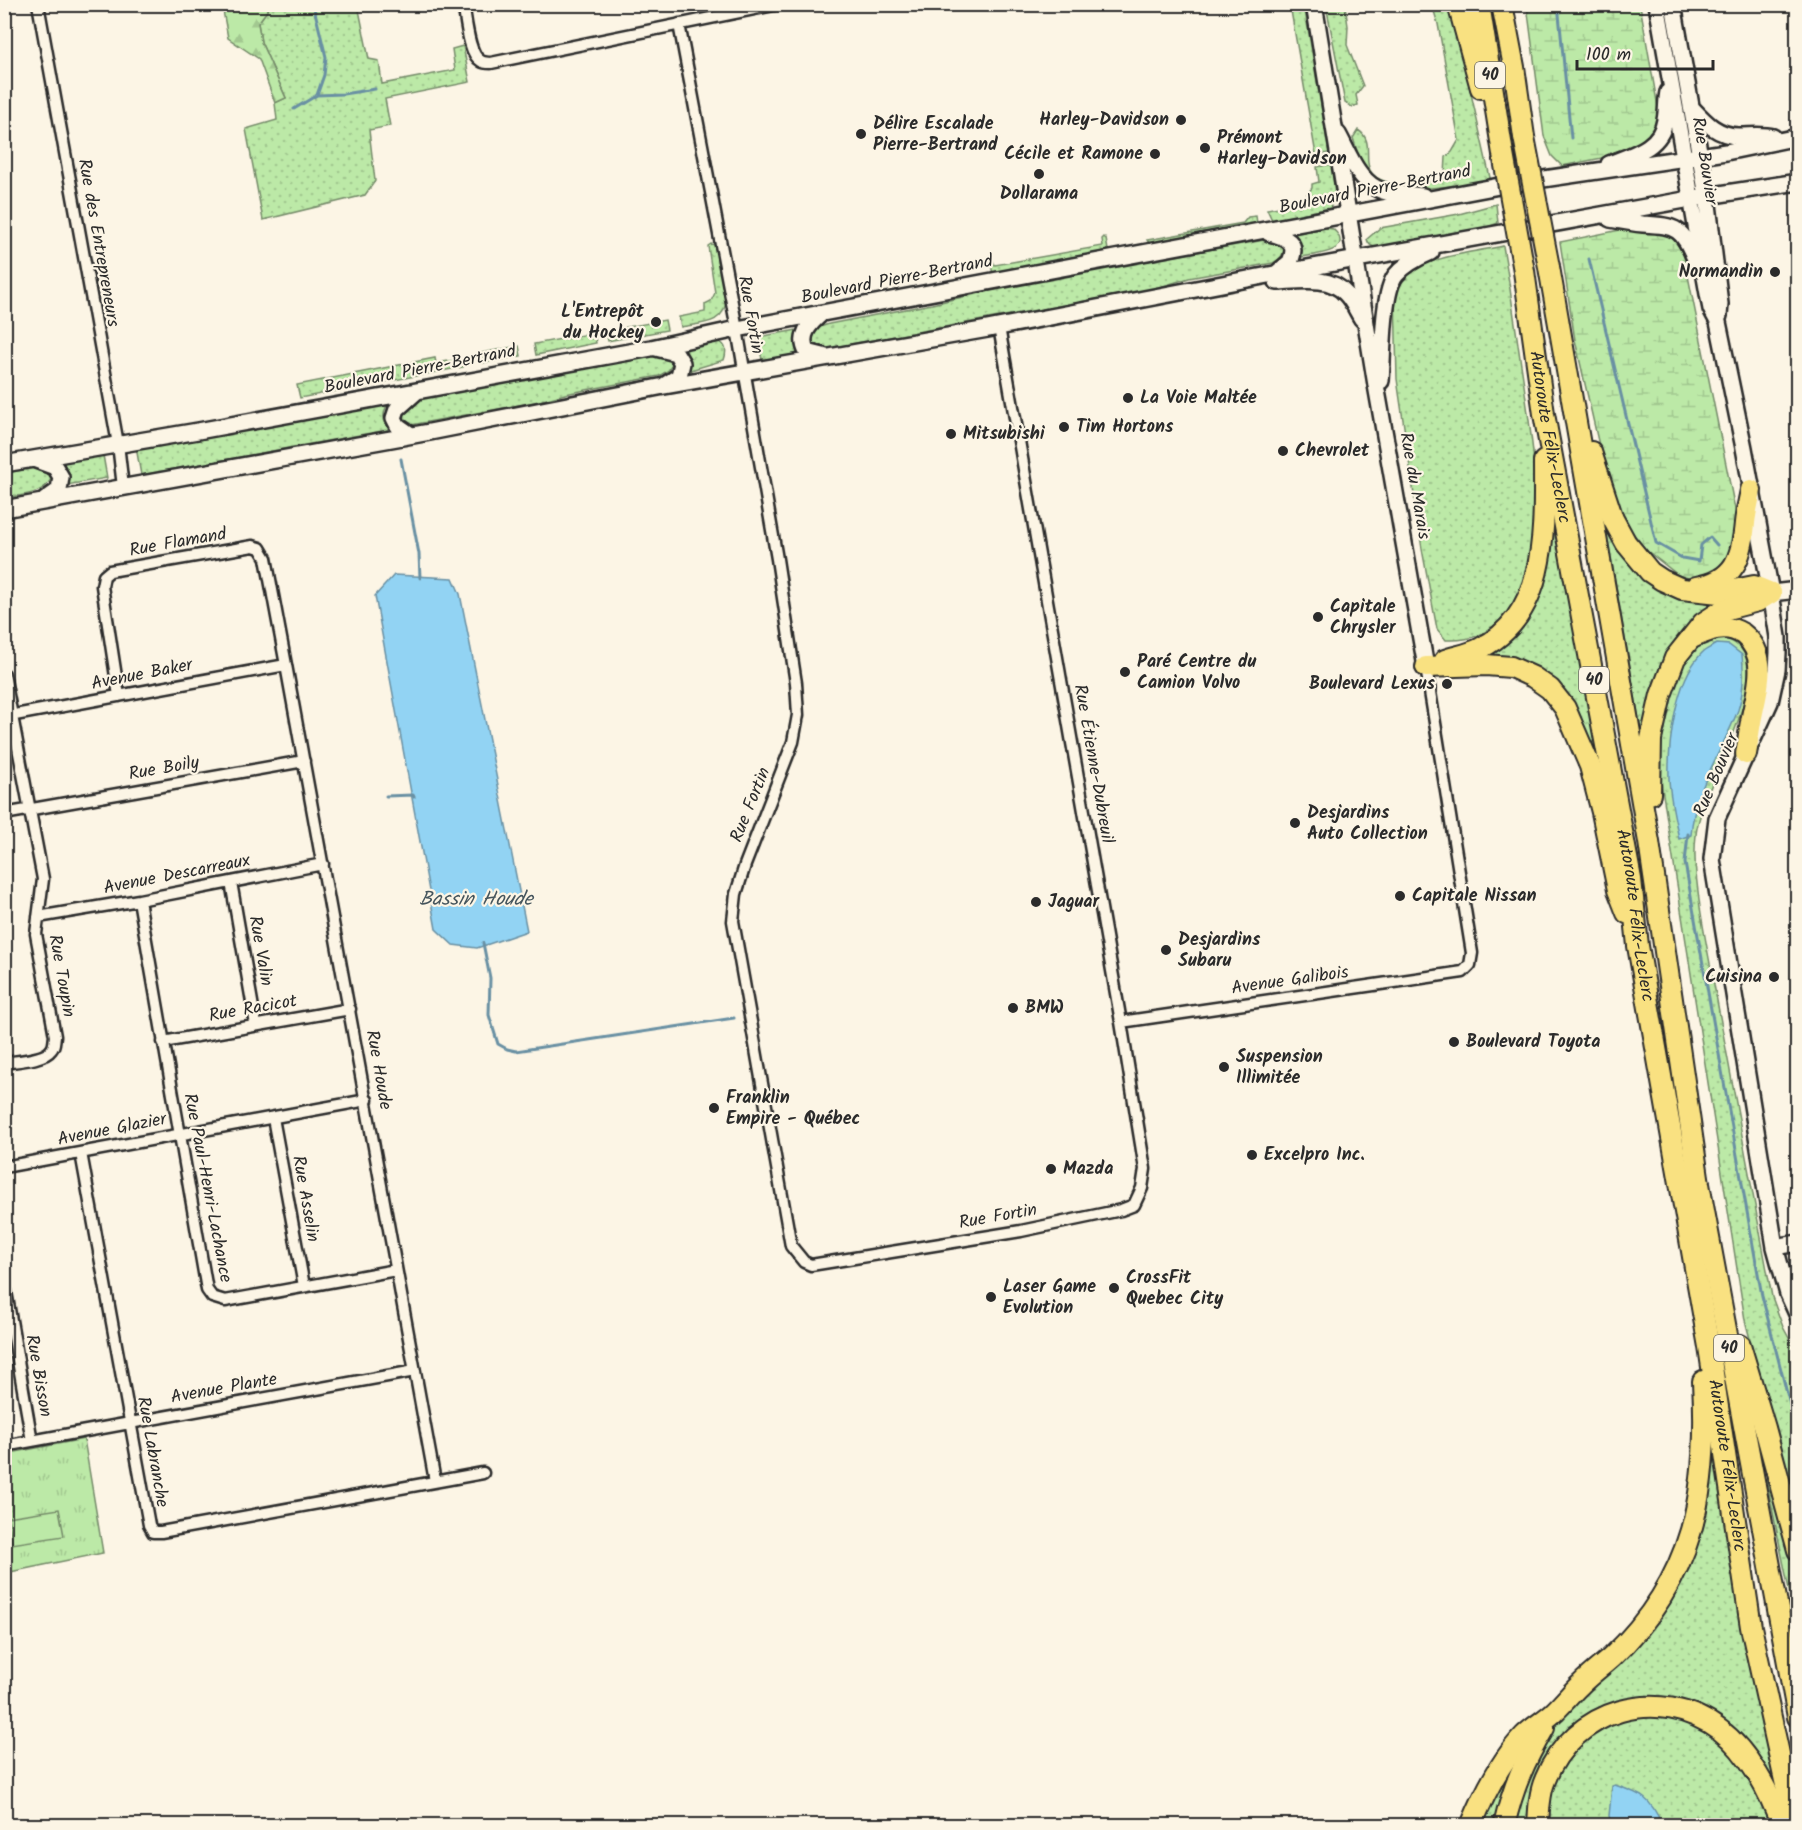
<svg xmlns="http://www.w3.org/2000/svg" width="1802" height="1830" viewBox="0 0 1802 1830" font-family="Kalam,sans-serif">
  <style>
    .grass { fill: url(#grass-dots); stroke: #748a69; stroke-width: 1.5 }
    .forest { fill: url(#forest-firs); stroke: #748a69; stroke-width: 1.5 }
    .wetland { fill: url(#wetland-marsh); stroke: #748a69; stroke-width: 1.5 }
    .park { fill: url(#park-tufts); stroke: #748a69; stroke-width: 1.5 }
    .pitch { fill: #bce9a7; stroke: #748a69; stroke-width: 1.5 }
    .water { fill: #92d3f3; stroke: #6990a3; stroke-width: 1.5 }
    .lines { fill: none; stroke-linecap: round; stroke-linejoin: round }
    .stream { stroke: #6990a3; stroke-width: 3 }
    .street-casing { stroke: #2b2b2b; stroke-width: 15 }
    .secondary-casing { stroke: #2b2b2b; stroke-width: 20 }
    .highway-casing { stroke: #2b2b2b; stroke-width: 24 }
    .street { stroke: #fcf5e5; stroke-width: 10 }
    .secondary { stroke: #fcf5e5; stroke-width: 15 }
    .highway { stroke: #f9e181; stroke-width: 20 }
    .highway-bridge-casing { stroke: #2b2b2b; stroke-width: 24; stroke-linecap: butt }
    .highway-bridge { stroke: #f9e181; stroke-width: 20 }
    .poi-dot { fill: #2b2b2b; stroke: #fcf5e5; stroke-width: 2 }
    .labels { text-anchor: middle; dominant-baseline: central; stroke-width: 4.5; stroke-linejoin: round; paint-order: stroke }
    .shield { fill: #fcf5e5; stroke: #6a6863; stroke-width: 1.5 }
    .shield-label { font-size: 16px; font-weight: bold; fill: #2b2b2b }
    .poi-label { font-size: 18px; font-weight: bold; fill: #2b2b2b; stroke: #fcf5e5; text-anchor: start }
    .street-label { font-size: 18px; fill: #2b2b2b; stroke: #fcf5e5 }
    .water-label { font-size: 20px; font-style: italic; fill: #45555d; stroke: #fcf5e5 }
  </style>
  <defs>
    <pattern id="grass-dots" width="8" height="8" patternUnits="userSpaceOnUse" patternTransform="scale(1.5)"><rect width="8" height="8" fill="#bce9a7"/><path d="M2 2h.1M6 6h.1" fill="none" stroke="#a2c890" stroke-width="1.8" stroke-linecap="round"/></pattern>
    <pattern id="forest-firs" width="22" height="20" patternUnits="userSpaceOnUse" patternTransform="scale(1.5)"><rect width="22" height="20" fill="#bce9a7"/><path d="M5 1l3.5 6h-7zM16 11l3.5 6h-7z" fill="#a2c890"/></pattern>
    <pattern id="wetland-marsh" width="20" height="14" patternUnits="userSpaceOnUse" patternTransform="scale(1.5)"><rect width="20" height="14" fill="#bce9a7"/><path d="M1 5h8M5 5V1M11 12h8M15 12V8" fill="none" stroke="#a2c890"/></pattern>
    <pattern id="park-tufts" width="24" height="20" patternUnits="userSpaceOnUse" patternTransform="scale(1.5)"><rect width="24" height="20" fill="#bce9a7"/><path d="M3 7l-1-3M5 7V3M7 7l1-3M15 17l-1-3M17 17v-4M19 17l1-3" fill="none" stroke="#a2c890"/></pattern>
  </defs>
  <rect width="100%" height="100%" fill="#fcf5e5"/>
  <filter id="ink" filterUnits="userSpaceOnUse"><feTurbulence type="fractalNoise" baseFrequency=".0167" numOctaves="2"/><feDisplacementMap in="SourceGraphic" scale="12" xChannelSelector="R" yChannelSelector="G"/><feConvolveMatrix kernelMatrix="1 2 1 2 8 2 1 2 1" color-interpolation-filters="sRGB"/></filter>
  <g filter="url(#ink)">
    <path class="grass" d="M269,5H358L369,59L379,61L382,84L455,70L452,49L463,46L470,82L385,99L390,126L369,130L375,181L365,195L263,220L246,129L277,120L275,103L286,98L261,42L258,23L269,8Z
      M1290,5H1304L1329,153L1316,155Z
      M1326,5H1345L1348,26L1347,45L1363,86L1356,95L1358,105L1352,107L1345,103Z
      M1432,5H1451L1491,182L1401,191L1365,176L1353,138L1358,130C1380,144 1352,172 1387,182C1391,183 1396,185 1401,185C1414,184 1429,181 1443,179L1445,175L1446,157L1452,152L1459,140L1438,24Z
      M1332,164L1335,197L1330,208L1272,220L1267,209L1307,202V194L1312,188V184L1319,182L1317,167Z
      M1496,204L1498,223L1472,233L1382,249C1374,247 1369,247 1367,239L1380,228L1459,214Z
      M1256,216L1257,223L1254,228L1151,246L1147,240L1243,223L1248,217Z
      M1326,228L1333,229C1358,253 1310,255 1296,258L1297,241L1292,234Z
      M1104,237L1106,239L1108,250L1106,255C1084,259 1062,266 1040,267C1024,269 1011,265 998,275L993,274L990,261L992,259L995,265L1103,246L1102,239Z
      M1270,239L1281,242L1285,247C1283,255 1281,259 1273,263L1189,278L1157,288L829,348L815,346L810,337L820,327L829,324L932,304L1024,283Z
      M711,244L716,245L726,299C725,325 702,323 681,327L679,317L705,312V304L711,301L715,293L708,246Z
      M1503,246C1511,290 1516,334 1523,378C1532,445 1555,559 1506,614C1488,634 1473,641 1446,640L1437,629L1422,549L1397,379L1395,295C1397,291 1398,285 1400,282C1417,257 1476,252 1503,246Z
      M665,320L667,330L608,341L606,331Z
      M797,330L799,331L802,354L762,360L758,337Z
      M594,333L596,343L536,355L534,344Z
      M714,340C725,343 728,348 724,360L681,373L686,362L685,354L679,347Z
      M519,346L521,356L483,363L481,353Z
      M656,352L674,359L669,370L659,376L565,394L536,402L411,425L405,421L403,414L410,400Z
      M435,358L436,363L461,359L463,367L300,398L297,385Z
      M387,402L388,404C383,412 382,420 388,428L387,430L141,475L136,447Z
      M103,455L107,478L67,485L58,462Z
      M42,467L49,470L52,476C47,495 20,495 5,498V473Z
      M1554,507L1596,752L1592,753L1563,693L1476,661L1502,641Z
      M1604,516C1626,553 1641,592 1688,600C1699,602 1711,599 1721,599C1660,635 1651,682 1644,749Z
      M1718,638C1785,644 1721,759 1709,791C1704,804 1697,821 1696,835C1693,859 1697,883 1700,907C1705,940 1712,973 1718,1006C1736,1103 1754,1200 1772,1297L1783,1327L1797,1353V1517L1745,1320L1660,775C1661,737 1667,663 1705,643C1709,641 1714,640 1718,638Z
      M1713,1460H1717L1778,1789L1774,1790L1695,1707L1585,1717L1532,1825L1510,1826C1523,1790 1533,1753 1556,1722C1577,1694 1611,1671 1636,1646C1675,1606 1697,1560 1708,1506C1711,1491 1712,1475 1713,1460Z
      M1769,1478L1790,1551L1797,1571V1628L1766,1479Z
      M1652,1713L1703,1727L1746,1766L1775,1825H1547L1546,1809L1556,1776L1576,1743L1596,1727Z
      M1517,1754L1521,1757L1497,1825L1479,1826Z"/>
    <path class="forest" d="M222,5H269V8L258,23L261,42L286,98L275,103L259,59L228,38Z"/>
    <path class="wetland" d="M1527,5H1640L1660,119L1651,135L1617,155L1562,166L1552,156L1544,136Z
      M1625,229L1658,230L1674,238L1683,251L1736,514L1735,542L1728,561L1718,571L1695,580L1678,575L1646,550L1613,507L1575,340L1560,242Z"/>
    <path class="park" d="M84,1439L103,1553L5,1573V1454Z"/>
    <path class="pitch" d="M59,1509L64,1536L12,1544L8,1517Z"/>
    <path class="water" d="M394,575L453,578L460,594L527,931L477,948L453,945L436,929L375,596Z
      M1717,644L1729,645L1742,655C1744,673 1744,692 1738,710C1722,752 1694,789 1691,835L1679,839C1675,819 1670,799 1669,779C1668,742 1675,682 1701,654C1705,649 1712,647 1717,644Z
      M1615,1785C1642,1794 1651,1798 1662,1825H1612L1609,1816L1612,1786Z"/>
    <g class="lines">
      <path class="stream" d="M1558,4L1571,138
        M317,95L343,94L375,89
        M294,109L317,95L324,75L326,57L313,4
        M1589,259L1656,543L1682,558L1699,561L1701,545L1710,537L1717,545
        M401,459L419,554L420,578
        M386,796L413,795L414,797
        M1688,834L1685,863L1762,1296L1798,1436
        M483,943L490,978L489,1015L498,1044L507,1049L516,1051L734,1018"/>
      <g class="street-casing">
        <path id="street" d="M38,4L118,444L123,487
          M463,4C466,18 468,54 481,61C484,63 488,63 491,63L779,4
          M679,24L737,329L777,559L796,683L798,715L793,742L745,865L736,894L733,921L791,1246L804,1262L811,1265L1021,1231L1121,1210L1134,1205L1142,1188L1145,1169L1121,1022L999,327
          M4,674L43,879L36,934L55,1036C54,1041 55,1046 51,1050C44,1060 16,1061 4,1063
          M119,696L102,586L104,576L110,571L253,546L260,548L266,558L286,665L435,1481
          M4,717L286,665
          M4,814L304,761
          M231,882L256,1025
          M139,900L207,1290L212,1297L225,1301L396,1270
          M38,917L139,900L323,864
          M1121,1022L1463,972L1470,965L1472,953L1426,667
          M163,1042L350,1009
          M273,1118L304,1286
          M81,1153L149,1525L153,1532H161L483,1473
          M4,1167L367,1100
          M4,1280L32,1441
          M4,1446L415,1371"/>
      </g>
      <g class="secondary-casing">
        <path id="secondary" d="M1314,4L1376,385L1426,667
          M1657,4L1708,294L1711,309L1718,322L1744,448L1771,593L1778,637V653L1777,670L1770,702L1717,818L1712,859L1775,1247L1788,1294L1798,1316
          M1673,4L1707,196L1720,304L1719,316
          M1691,107C1705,122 1717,136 1739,136C1750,136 1762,134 1773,137
          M1338,134C1348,152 1357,178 1376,188C1389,195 1408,194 1423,196
          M1609,164C1632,155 1661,148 1665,120C1667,111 1666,101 1668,92
          M1610,219C1621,221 1632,223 1643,224C1678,226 1682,228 1696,261
          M1269,233C1286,237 1299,242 1290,262L1277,273
          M1277,282C1300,281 1330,275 1346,294C1353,301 1357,311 1362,319
          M822,313C809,324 798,336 807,352L823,356
          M656,348L676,353L682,363L679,376L665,385
          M1381,381C1383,357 1382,292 1396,275C1404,265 1419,257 1431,252
          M411,435L398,426L394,418L397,409L416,392
          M36,460L55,467L61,477L59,490L45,500
          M4,464L198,431L651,348L737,329L1510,184L1726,152L1798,137
          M4,509L430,432L659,387L988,329L1274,274L1707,196L1798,182
          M1771,593L1798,590
          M1775,1247L1798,1243"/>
      </g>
      <g class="highway-casing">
        <g id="highway">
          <path d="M1458,4L1481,88"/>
          <path d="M1479,4L1503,154"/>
          <path d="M1502,4L1514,67L1524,137"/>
          <path d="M1549,267L1649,842L1699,1184L1798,1717"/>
          <path id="s1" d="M1524,271L1544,414L1631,879L1638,946L1709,1347L1751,1627L1795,1826"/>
          <path d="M1591,452L1613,519L1626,543L1650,572L1662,580L1682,589L1719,593L1754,586L1771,593"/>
          <path d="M1696,587C1735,581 1742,557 1745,523C1746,512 1749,501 1751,490"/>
          <path d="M1694,637C1701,634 1709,630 1716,629C1725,627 1735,629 1743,634C1771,656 1756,693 1751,722C1749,732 1748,743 1746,754"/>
          <path d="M1445,660C1457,656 1470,654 1481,648C1549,613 1544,527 1544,461"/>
          <path d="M1426,667L1486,665L1511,667L1533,677L1550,689L1565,708L1590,766L1602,812L1618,890L1627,913"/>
          <path d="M1650,794L1651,739L1661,695L1675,658L1703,623L1723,610L1758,601L1771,593"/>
          <path d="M1740,1345L1765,1428L1798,1550"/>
          <path d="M1471,1826C1484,1794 1500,1761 1524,1736C1533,1727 1544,1721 1553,1713C1563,1704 1571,1693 1581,1684C1591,1674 1602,1666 1612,1657C1695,1578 1709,1491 1703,1381"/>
          <path d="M1504,1826C1513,1787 1524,1762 1544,1728"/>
          <path d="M1538,1826C1539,1810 1539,1794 1545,1780C1573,1709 1659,1684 1720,1730C1749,1752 1770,1793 1782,1826"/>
        </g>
      </g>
      <use href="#street" class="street"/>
      <use href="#secondary" class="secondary"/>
      <use href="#highway" class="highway"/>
      <g class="highway-bridge-casing">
        <path id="highway-bridge" d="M1524,137L1549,267
          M1503,154L1524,271"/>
      </g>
      <use href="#highway-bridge" class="highway-bridge"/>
    </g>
  </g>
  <g class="poi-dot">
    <circle cx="1181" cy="120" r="6"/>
    <circle cx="861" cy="134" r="6"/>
    <circle cx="1205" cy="148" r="6"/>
    <circle cx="1155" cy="154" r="6"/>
    <circle cx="1039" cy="174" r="6"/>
    <circle cx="1775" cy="272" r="6"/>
    <circle cx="656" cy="322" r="6"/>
    <circle cx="1128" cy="398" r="6"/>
    <circle cx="1064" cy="427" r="6"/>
    <circle cx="951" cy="434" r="6"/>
    <circle cx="1283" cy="451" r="6"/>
    <circle cx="1318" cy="617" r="6"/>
    <circle cx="1125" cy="672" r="6"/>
    <circle cx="1447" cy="684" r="6"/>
    <circle cx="1295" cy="823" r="6"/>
    <circle cx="1400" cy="896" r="6"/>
    <circle cx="1036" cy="902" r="6"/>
    <circle cx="1166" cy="950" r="6"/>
    <circle cx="1774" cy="977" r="6"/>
    <circle cx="1013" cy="1008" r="6"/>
    <circle cx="1454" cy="1042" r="6"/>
    <circle cx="1224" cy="1067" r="6"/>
    <circle cx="714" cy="1108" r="6"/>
    <circle cx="1252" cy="1155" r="6"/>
    <circle cx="1051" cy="1169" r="6"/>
    <circle cx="1114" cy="1288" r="6"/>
    <circle cx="991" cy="1297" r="6"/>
  </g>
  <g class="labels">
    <g class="shield">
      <rect x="1475" y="62" width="30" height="26" rx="4.5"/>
      <rect x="1579" y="667" width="30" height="26" rx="4.5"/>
      <rect x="1714" y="1335" width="30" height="26" rx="4.5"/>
    </g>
    <g class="shield-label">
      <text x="1490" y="75">40</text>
      <text x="1594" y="680">40</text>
      <text x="1729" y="1348">40</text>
    </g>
    <g class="poi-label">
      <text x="1169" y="120" text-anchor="end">Harley-Davidson</text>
      <text x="873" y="124">Délire Escalade<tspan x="873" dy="21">Pierre-Bertrand</tspan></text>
      <text x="1217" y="138">Prémont<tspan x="1217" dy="21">Harley-Davidson</tspan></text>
      <text x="1143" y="154" text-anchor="end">Cécile et Ramone</text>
      <text x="1039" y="194" text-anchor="middle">Dollarama</text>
      <text x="1763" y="272" text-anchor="end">Normandin</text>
      <text x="644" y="312" text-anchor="end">L'Entrepôt<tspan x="644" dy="21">du Hockey</tspan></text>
      <text x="1140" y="398">La Voie Maltée</text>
      <text x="1076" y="427">Tim Hortons</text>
      <text x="963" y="434">Mitsubishi</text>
      <text x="1295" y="451">Chevrolet</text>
      <text x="1330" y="607">Capitale<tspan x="1330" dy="21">Chrysler</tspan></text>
      <text x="1137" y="662">Paré Centre du<tspan x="1137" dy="21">Camion Volvo</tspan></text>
      <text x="1435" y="684" text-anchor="end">Boulevard Lexus</text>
      <text x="1307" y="813">Desjardins<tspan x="1307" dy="21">Auto Collection</tspan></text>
      <text x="1412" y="896">Capitale Nissan</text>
      <text x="1048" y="902">Jaguar</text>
      <text x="1178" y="940">Desjardins<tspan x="1178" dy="21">Subaru</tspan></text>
      <text x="1762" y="977" text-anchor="end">Cuisina</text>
      <text x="1025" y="1008">BMW</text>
      <text x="1466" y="1042">Boulevard Toyota</text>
      <text x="1236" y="1057">Suspension<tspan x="1236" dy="21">Illimitée</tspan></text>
      <text x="726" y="1098">Franklin<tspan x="726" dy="21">Empire - Québec</tspan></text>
      <text x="1264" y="1155">Excelpro Inc.</text>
      <text x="1063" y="1169">Mazda</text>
      <text x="1126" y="1278">CrossFit<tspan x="1126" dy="21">Quebec City</tspan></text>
      <text x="1003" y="1287">Laser Game<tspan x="1003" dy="21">Evolution</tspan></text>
    </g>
    <g class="street-label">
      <text transform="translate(1704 161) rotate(81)">Rue Bouvier</text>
      <text transform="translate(1375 190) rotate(-11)">Boulevard Pierre-Bertrand</text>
      <text transform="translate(98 243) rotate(80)">Rue des Entrepreneurs</text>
      <text transform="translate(897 280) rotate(-11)">Boulevard Pierre-Bertrand</text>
      <text transform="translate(750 315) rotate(80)">Rue Fortin</text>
      <text transform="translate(420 370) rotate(-11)">Boulevard Pierre-Bertrand</text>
      <text stroke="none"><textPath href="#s1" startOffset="168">Autoroute Félix-Leclerc</textPath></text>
      <text transform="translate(1414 486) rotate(80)">Rue du Marais</text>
      <text transform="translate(178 543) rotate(-10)">Rue Flamand</text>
      <text transform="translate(142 675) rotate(-11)">Avenue Baker</text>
      <text transform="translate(1093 764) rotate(80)">Rue Étienne-Dubreuil</text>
      <text transform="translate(164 769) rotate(-10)">Rue Boily</text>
      <text transform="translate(1717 775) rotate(-67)">Rue Bouvier</text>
      <text transform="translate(751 805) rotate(-68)">Rue Fortin</text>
      <text transform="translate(177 875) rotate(-11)">Avenue Descarreaux</text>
      <text stroke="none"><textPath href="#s1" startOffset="654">Autoroute Félix-Leclerc</textPath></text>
      <text transform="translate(260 951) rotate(80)">Rue Valin</text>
      <text transform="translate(61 976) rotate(80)">Rue Toupin</text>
      <text transform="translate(1290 981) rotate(-8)">Avenue Galibois</text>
      <text transform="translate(253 1009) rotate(-10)">Rue Racicot</text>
      <text transform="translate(378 1070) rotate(80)">Rue Houde</text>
      <text transform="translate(112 1130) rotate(-11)">Avenue Glazier</text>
      <text transform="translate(207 1188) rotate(79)">Rue Paul-Henri-Lachance</text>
      <text transform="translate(305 1199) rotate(80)">Rue Asselin</text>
      <text transform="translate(998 1217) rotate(-10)">Rue Fortin</text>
      <text transform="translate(38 1376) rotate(80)">Rue Bisson</text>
      <text transform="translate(224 1389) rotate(-10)">Avenue Plante</text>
      <text transform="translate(152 1452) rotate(80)">Rue Labranche</text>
      <text stroke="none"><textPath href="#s1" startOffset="1212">Autoroute Félix-Leclerc</textPath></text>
    </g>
    <g class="water-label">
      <text x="476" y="900">Bassin Houde</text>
    </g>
  </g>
  <rect width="1802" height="1830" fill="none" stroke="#fcf5e5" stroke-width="24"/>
  <rect x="12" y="12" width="1778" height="1806" fill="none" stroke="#2b2b2b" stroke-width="2" filter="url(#ink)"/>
  <path d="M1577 60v9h136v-9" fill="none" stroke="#2b2b2b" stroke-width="3"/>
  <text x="1586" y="60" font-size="18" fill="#2b2b2b" stroke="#fcf5e5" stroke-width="4.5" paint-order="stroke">100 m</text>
</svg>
